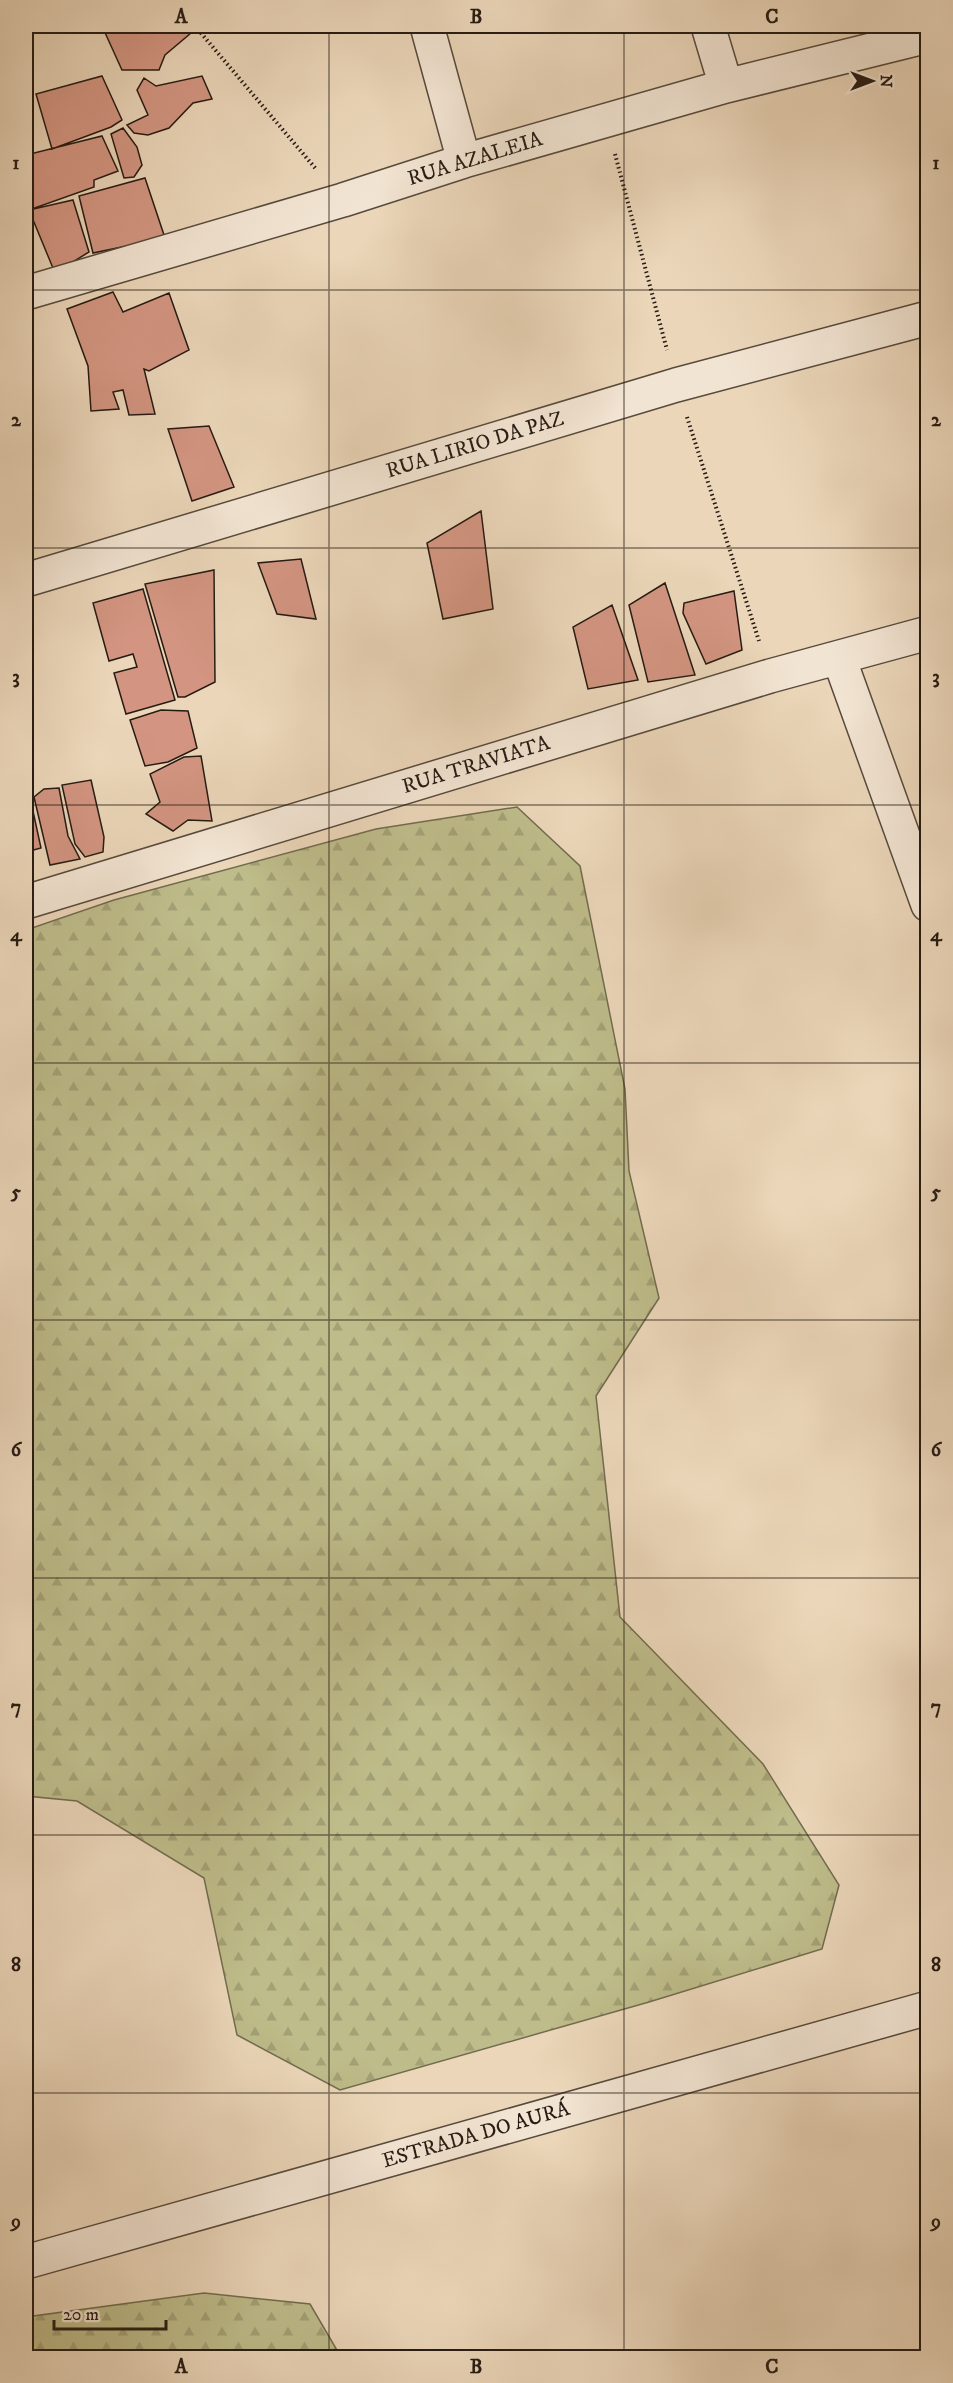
<svg xmlns="http://www.w3.org/2000/svg" width="953" height="2383" viewBox="0 0 953 2383" font-family="'IM FELL DW Pica',serif">
  <style>
    .forest { fill: url(#forest-firs); stroke: #726c4e; stroke-width: 1.5 }
    .building { fill: #d39581; stroke: #261b13; stroke-width: 1.5 }
    .lines { fill: none; stroke-linecap: round; stroke-linejoin: round }
    .street-casing { stroke: #574a3c; stroke-width: 36 }
    .path { stroke: #261b13; stroke-width: 4; stroke-dasharray: 1.5 3; stroke-linecap: butt }
    .street { stroke: #f2e4d2; stroke-width: 33 }
    .grid { fill: none; stroke: #261b13; stroke-width: 1.5; stroke-opacity: 0.55 }
    .labels { text-anchor: middle; dominant-baseline: central; stroke-width: 4.5; stroke-linejoin: round; paint-order: stroke }
    .street-label { font-size: 21px; fill: #261b13; stroke: #f2e4d2 }
    .neatline { fill: none; stroke: #261b13; stroke-width: 2 }
    .grid-label { font-size: 20px; text-anchor: middle; font-weight: bold; fill: #261b13 }
  </style>
  <defs>
    <pattern id="forest-firs" width="22" height="20" patternUnits="userSpaceOnUse" patternTransform="scale(1.5)"><rect width="22" height="20" fill="#bebc8a"/><path d="M5 1l3.5 6h-7zM16 11l3.5 6h-7z" fill="#a3a176"/></pattern>
  </defs>
  <rect width="100%" height="100%" fill="#ebd6b9"/>
  <filter id="stains"><feTurbulence type="fractalNoise" baseFrequency=".00333" numOctaves="4"/><feColorMatrix values="0 0 0 0 .2 0 0 0 0 .09 0 0 0 0 .02 0 0 0 .5 -.17"/></filter>
  <radialGradient id="worn" r=".72"><stop offset=".6" stop-color="#630" stop-opacity="0"/><stop offset="1" stop-color="#630" stop-opacity=".3"/></radialGradient>
  <path class="forest" d="M517,807L580,866L625,1089L629,1171L659,1298L596,1396L620,1617L763,1764L839,1885L822,1949L649,2002L340,2090L237,2035L204,1878L77,1801L26,1796V930L114,900L376,829Z
    M204,2293L310,2304L341,2357H26V2317Z"/>
  <path class="building" d="M102,26H189L191,33L165,55L159,70H122Z
    M102,76L122,120L111,127L52,149L36,94Z
    M202,76L212,99L193,103L169,128L148,135L134,133L127,125L148,115L137,90L144,78L156,86Z
    M123,128L137,147L142,165L134,177L124,178L111,134Z
    M102,136L118,171L94,180V187L29,210L26,200V155Z
    M145,178L165,238L93,253L79,196Z
    M73,200L89,252L55,273L29,210Z
    M113,292L123,312L169,293L189,350L149,371L144,369L155,414L129,415L123,390L113,392L119,409L91,411L88,366L67,309Z
    M209,426L234,487L192,501L168,429Z
    M481,511L493,609L443,619L427,543Z
    M301,559L316,619L277,614L258,563Z
    M214,570L215,682L185,697H178L145,584Z
    M665,583L695,675L648,682L629,605Z
    M143,589L175,700L126,714L114,673L137,667L133,654L109,661L93,603Z
    M734,591L742,650L706,664L683,613L684,603Z
    M612,605L638,680L588,689L573,627Z
    M161,710L188,711L197,748L168,762L145,766L130,720Z
    M201,756L212,821L188,820L173,831L146,814L160,802L150,774L184,757Z
    M91,780L104,837L103,852L85,857L75,844L62,785Z
    M59,788L68,836L80,859L50,865L34,797L44,789Z
    M31,802L41,848L26,852V803Z"/>
  <g class="lines">
    <g class="street-casing">
      <path id="street" d="M427,26L464,161
        M708,26L726,86
        M26,293L343,200L464,161L726,86L928,36
        M26,580L676,385L928,318
        M839,658L928,905
        M26,902L770,676L928,633
        M26,2262L928,2008"/>
    </g>
    <path class="path" d="M195,26L316,169
      M615,154L667,350
      M687,417L759,641"/>
    <use href="#street" class="street"/>
  </g>
  <path class="grid" d="M329,26V2358M624,26V2358M26,290H928M26,548H928M26,805H928M26,1063H928M26,1320H928M26,1578H928M26,1835H928M26,2093H928"/>
  <g class="labels">
    <g class="street-label">
      <text transform="translate(475 159) rotate(-17)">RUA AZALEIA</text>
      <text transform="translate(475 445) rotate(-17)">RUA LIRIO DA PAZ</text>
      <text transform="translate(476 765) rotate(-17)">RUA TRAVIATA</text>
      <text transform="translate(476 2135) rotate(-16)">ESTRADA DO AURÁ</text>
    </g>
  </g>
  <rect width="953" height="2383" fill="none" stroke="#ebd6b9" stroke-width="66"/>
  <g transform="translate(872 81) rotate(90)" stroke="#f2e4d2" stroke-width="4.5" paint-order="stroke">
  <path d="M0-4.5L10 22L0 15L-10 22Z" fill="#261b13"/>
  <text y="-9" font-size="16" font-weight="bold" text-anchor="middle" fill="#261b13">N</text>
  </g>
  <path d="M54 2320v9h112v-9" fill="none" stroke="#261b13" stroke-width="3"/>
  <text x="63" y="2320" font-size="18" fill="#261b13" stroke="#f2e4d2" stroke-width="4.5" paint-order="stroke">20 m</text>
  <rect x="33" y="33" width="887" height="2317" class="neatline"/>
  <g class="grid-label">
    <text x="181" y="23">A</text>
    <text x="476" y="23">B</text>
    <text x="772" y="23">C</text>
    <text x="16" y="169">1</text>
    <text x="936" y="169">1</text>
    <text x="16" y="426">2</text>
    <text x="936" y="426">2</text>
    <text x="16" y="683">3</text>
    <text x="936" y="683">3</text>
    <text x="16" y="941">4</text>
    <text x="936" y="941">4</text>
    <text x="16" y="1198">5</text>
    <text x="936" y="1198">5</text>
    <text x="16" y="1456">6</text>
    <text x="936" y="1456">6</text>
    <text x="16" y="1713">7</text>
    <text x="936" y="1713">7</text>
    <text x="16" y="1971">8</text>
    <text x="936" y="1971">8</text>
    <text x="16" y="2228">9</text>
    <text x="936" y="2228">9</text>
    <text x="181" y="2373">A</text>
    <text x="476" y="2373">B</text>
    <text x="772" y="2373">C</text>
  </g>
  <rect width="100%" height="100%" filter="url(#stains)"/>
  <rect width="100%" height="100%" fill="url(#worn)"/>
</svg>
